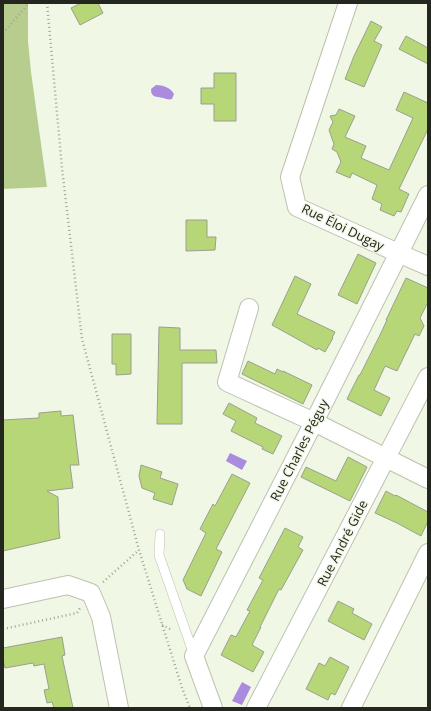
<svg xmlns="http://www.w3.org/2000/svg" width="431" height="711" viewBox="0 0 431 711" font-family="'Open Sans',sans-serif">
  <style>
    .green { fill: #b7cd8e }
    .water { fill: #aa8be0 }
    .building { fill: #b7d677; stroke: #9aa08f }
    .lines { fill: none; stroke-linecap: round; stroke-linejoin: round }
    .lane-casing { stroke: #bcc2b1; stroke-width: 10 }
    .street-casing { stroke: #bcc2b1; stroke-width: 20 }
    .path { stroke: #a0a598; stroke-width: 2.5; stroke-dasharray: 1 3; stroke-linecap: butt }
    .lane { stroke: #fff; stroke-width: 9 }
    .street { stroke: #fff; stroke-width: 18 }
    .labels { text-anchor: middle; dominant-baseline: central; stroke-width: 3; stroke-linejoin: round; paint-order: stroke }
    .street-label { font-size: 13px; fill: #242620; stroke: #f0f7e5 }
  </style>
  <rect width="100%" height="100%" fill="#f0f7e5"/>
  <path class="green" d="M3,3H28V41L31,72L47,187L3,189Z"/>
  <path class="water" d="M156,85C163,85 171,88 174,94L172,99C168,100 167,99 163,98C156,96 151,98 151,89Z
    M230,453L247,461L242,470L226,461Z
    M242,682L251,687L242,705L232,701Z"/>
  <path class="building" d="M81,3H98L103,13L80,25L71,8Z
    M371,21L382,27L374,41L382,45L364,87L345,79L354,56Z
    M406,36L428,48V64L399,49Z
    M214,73H236V121H214V104H201V88H214Z
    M404,92L428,103V129L399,189L409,194L401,212L397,211L394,216L380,210L382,204L372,199L377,185L352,173L350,178L336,172L341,162L337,152L332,149L334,144L329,130L333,122L330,116L336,115L339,109L355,116L345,137L366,146L361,158L389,170L413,118L396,110Z
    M186,220H207V237H216L215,250L186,251Z
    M358,254L376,263L357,304L338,295Z
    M295,276L311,284L297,314L335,332L332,338H333L325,352L318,348L317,350L272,325Z
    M406,278L428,288V302L420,318L424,326L419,336L415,334L397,371L385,366L374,390L390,398L381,416L347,399L359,375H360L380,335L387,320H386Z
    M159,327L180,328V350H216L217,363H182V424H157Z
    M112,334H131V374L116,375V364H112Z
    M248,361L275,374L277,369L283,372V371L312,385L303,404L242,374Z
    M229,403L257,418L255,423L282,436L273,454L262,449L263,447L231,431L236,421L223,414Z
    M61,411V416L73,415L79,465H70L73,488L47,491L58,497L59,531L60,538L3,551V420L39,418V413Z
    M348,457L367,467L350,501L301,477L306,467L336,481Z
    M141,465L162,472L160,478L178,484L172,505L153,499L155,493L142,488L139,476Z
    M232,474L250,483L216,549L222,552L201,596L187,589L183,580L206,533L200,529L213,504L215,506Z
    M386,491L395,496L396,495L428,512V521L421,536L397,523L375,513Z
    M285,528L303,537L298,547L303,550L281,590L279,589L260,627H261L252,645L264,652L253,672L221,655L231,635L236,637L250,611L247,610L263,580L259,578Z
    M338,601L354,609L352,613L372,624L364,640L328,621Z
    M62,637L65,655L62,656L73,708H54L52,702L47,703L44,690L49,689L44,664L34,666L33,663L5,668L3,660V648Z
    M330,657L349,667L335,695L331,693L328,700L306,689L319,663L325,666Z"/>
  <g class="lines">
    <g class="lane-casing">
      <path id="lane" d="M160,534L159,555L194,655"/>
    </g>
    <g class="street-casing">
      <path id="street" d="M348,3L290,177L297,207L398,253L428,266
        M249,308L227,382L314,422L428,479
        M3,599L68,585L91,593L101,617L119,708
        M213,708L194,656L314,422L428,195
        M256,708L428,377
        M351,708L428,553"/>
    </g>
    <path class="path" d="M47,3L62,168L82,339L139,550L182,688L190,708
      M3,33L29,3
      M103,582L139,550
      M162,625L172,630
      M3,629L77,613L80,608"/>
    <use href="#lane" class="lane"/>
    <use href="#street" class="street"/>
  </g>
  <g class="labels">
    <g class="street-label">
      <text transform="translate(343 227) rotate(26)">Rue Éloi Dugay</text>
      <text transform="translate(299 450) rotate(-63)">Rue Charles Péguy</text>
      <text transform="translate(342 543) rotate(-63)">Rue André Gide</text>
    </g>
  </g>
  <rect width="431" height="711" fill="none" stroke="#242620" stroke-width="8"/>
</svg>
